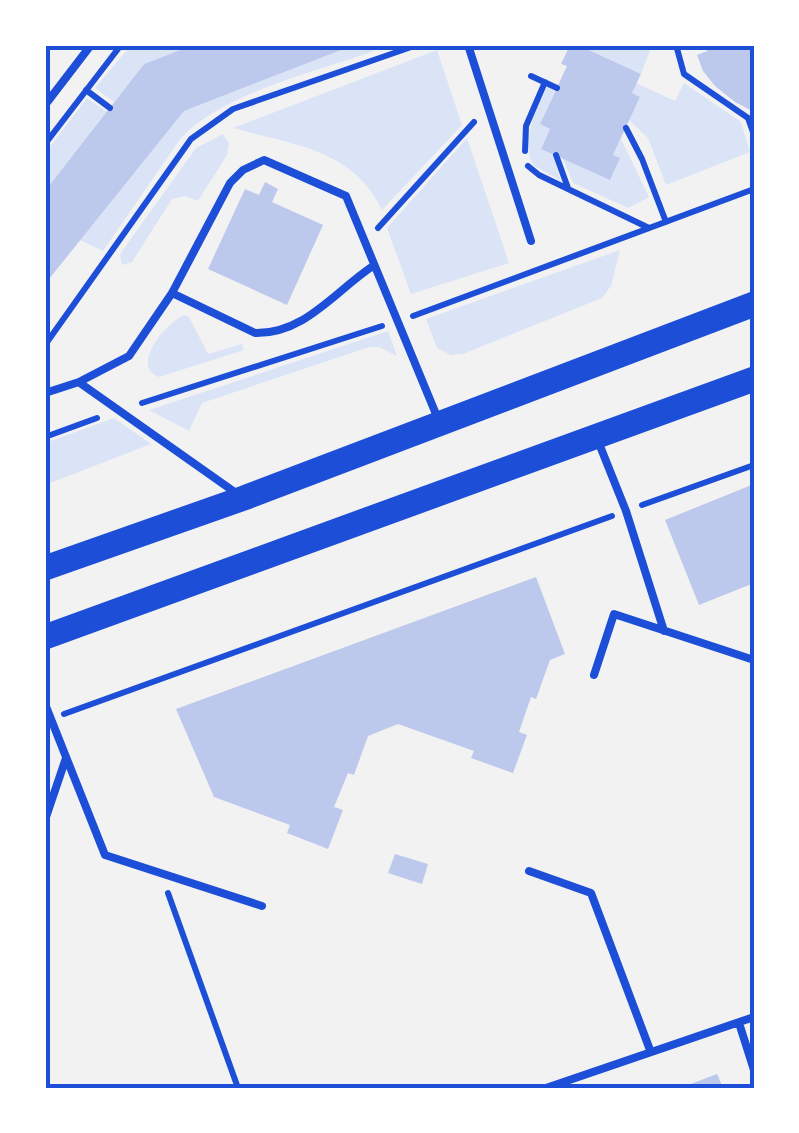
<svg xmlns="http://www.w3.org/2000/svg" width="799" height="1133" viewBox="0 0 799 1133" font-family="Mulish,sans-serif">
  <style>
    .green { fill: #dbe4f7 }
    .building { fill: #bdc9ec }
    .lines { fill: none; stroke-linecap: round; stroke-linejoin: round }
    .path { stroke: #1d4ed8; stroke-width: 6 }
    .service { stroke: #1d4ed8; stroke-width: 8 }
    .primary { stroke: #1d4ed8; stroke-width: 25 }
    .neatline { fill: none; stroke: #1d4ed8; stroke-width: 4 }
  </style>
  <rect width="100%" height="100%" fill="#f2f2f2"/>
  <path class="green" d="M131,45H193L144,64L114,102L95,88Z
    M354,45H384L374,51C316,72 223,93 181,138L103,251L80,240L184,111Z
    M578,45H652L641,74Z
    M437,50L462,125L382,210C353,149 293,145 233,128Z
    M636,83L675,101L684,83L741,122L750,152L666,185L648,138L629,120L640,97L632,93Z
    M547,87L555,91L540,124L550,129L541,148L552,153L561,181L533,165C520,138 536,112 547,87Z
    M87,98L107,112L48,187L45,184V153Z
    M223,134L229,143L227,155L198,201L185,196L172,199L132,262L122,265L120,254L196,148Z
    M467,138L509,263L411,294L387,228Z
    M621,139L649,197L628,208L573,183L563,159L619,158L613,155Z
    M620,250L611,286L602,298L463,354L451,355L437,348L426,319Z
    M185,315L189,317L208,354L242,344L244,350L159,377C129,366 167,321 185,315Z
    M388,331L397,356L379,347H369L202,403L189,431L149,410Z
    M114,418L151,444L45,485V443Z"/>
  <path class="building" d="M193,45H354L184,111L45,284V191L144,64Z
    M570,45H578L641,74L632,93L640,97L613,155L620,158L610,180L541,149L550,129L540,124L567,66L561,64Z
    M705,45H754V112L735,102L715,86L703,71L697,55L707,51Z
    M265,182L278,189L272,202L323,225L287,305L208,269L245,189L259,195Z
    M754,484V583L699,605L665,520Z
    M536,577L565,654L550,660L536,699L531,697L519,732L527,735L513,773L471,758L474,751L398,724L368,736L354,775L348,773L334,807L343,810L328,849L287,833L290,825L214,797L176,709Z
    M395,854L428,864L422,884L388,873Z
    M717,1074L723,1088H680Z"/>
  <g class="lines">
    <path class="path" d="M676,45L684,74L748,118L754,135
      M531,76L557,88
      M86,90L110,108
      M626,128L642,159L666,222
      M45,144L121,45
      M525,151L526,126L545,82
      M556,155L568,188
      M528,166L539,175L649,228
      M378,228L474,122
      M413,316L754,189
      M45,345L191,139L233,109L417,45
      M142,403L382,326
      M45,437L97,418
      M642,505L754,465
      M64,714L612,516
      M168,893L238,1088"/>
    <path class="service" d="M468,45L531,241
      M45,105L91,45
      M172,293L255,333C305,334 335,291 373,266
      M80,383L236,493
      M45,393L79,382L129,356L172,293L230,183L243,170L264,160L346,196L438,419
      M598,441L626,511L664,631
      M594,675L614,614L754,660
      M45,704L105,855L262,906
      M45,820L66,758
      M529,871L591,893L650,1050
      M739,1023L754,1070
      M546,1088L754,1017"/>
    <path class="primary" d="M45,568L244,498L754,304
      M45,637L754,379"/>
  </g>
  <rect width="799" height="1133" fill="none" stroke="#ffffff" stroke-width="95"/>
  <rect x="48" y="48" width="704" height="1038" class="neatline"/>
</svg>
